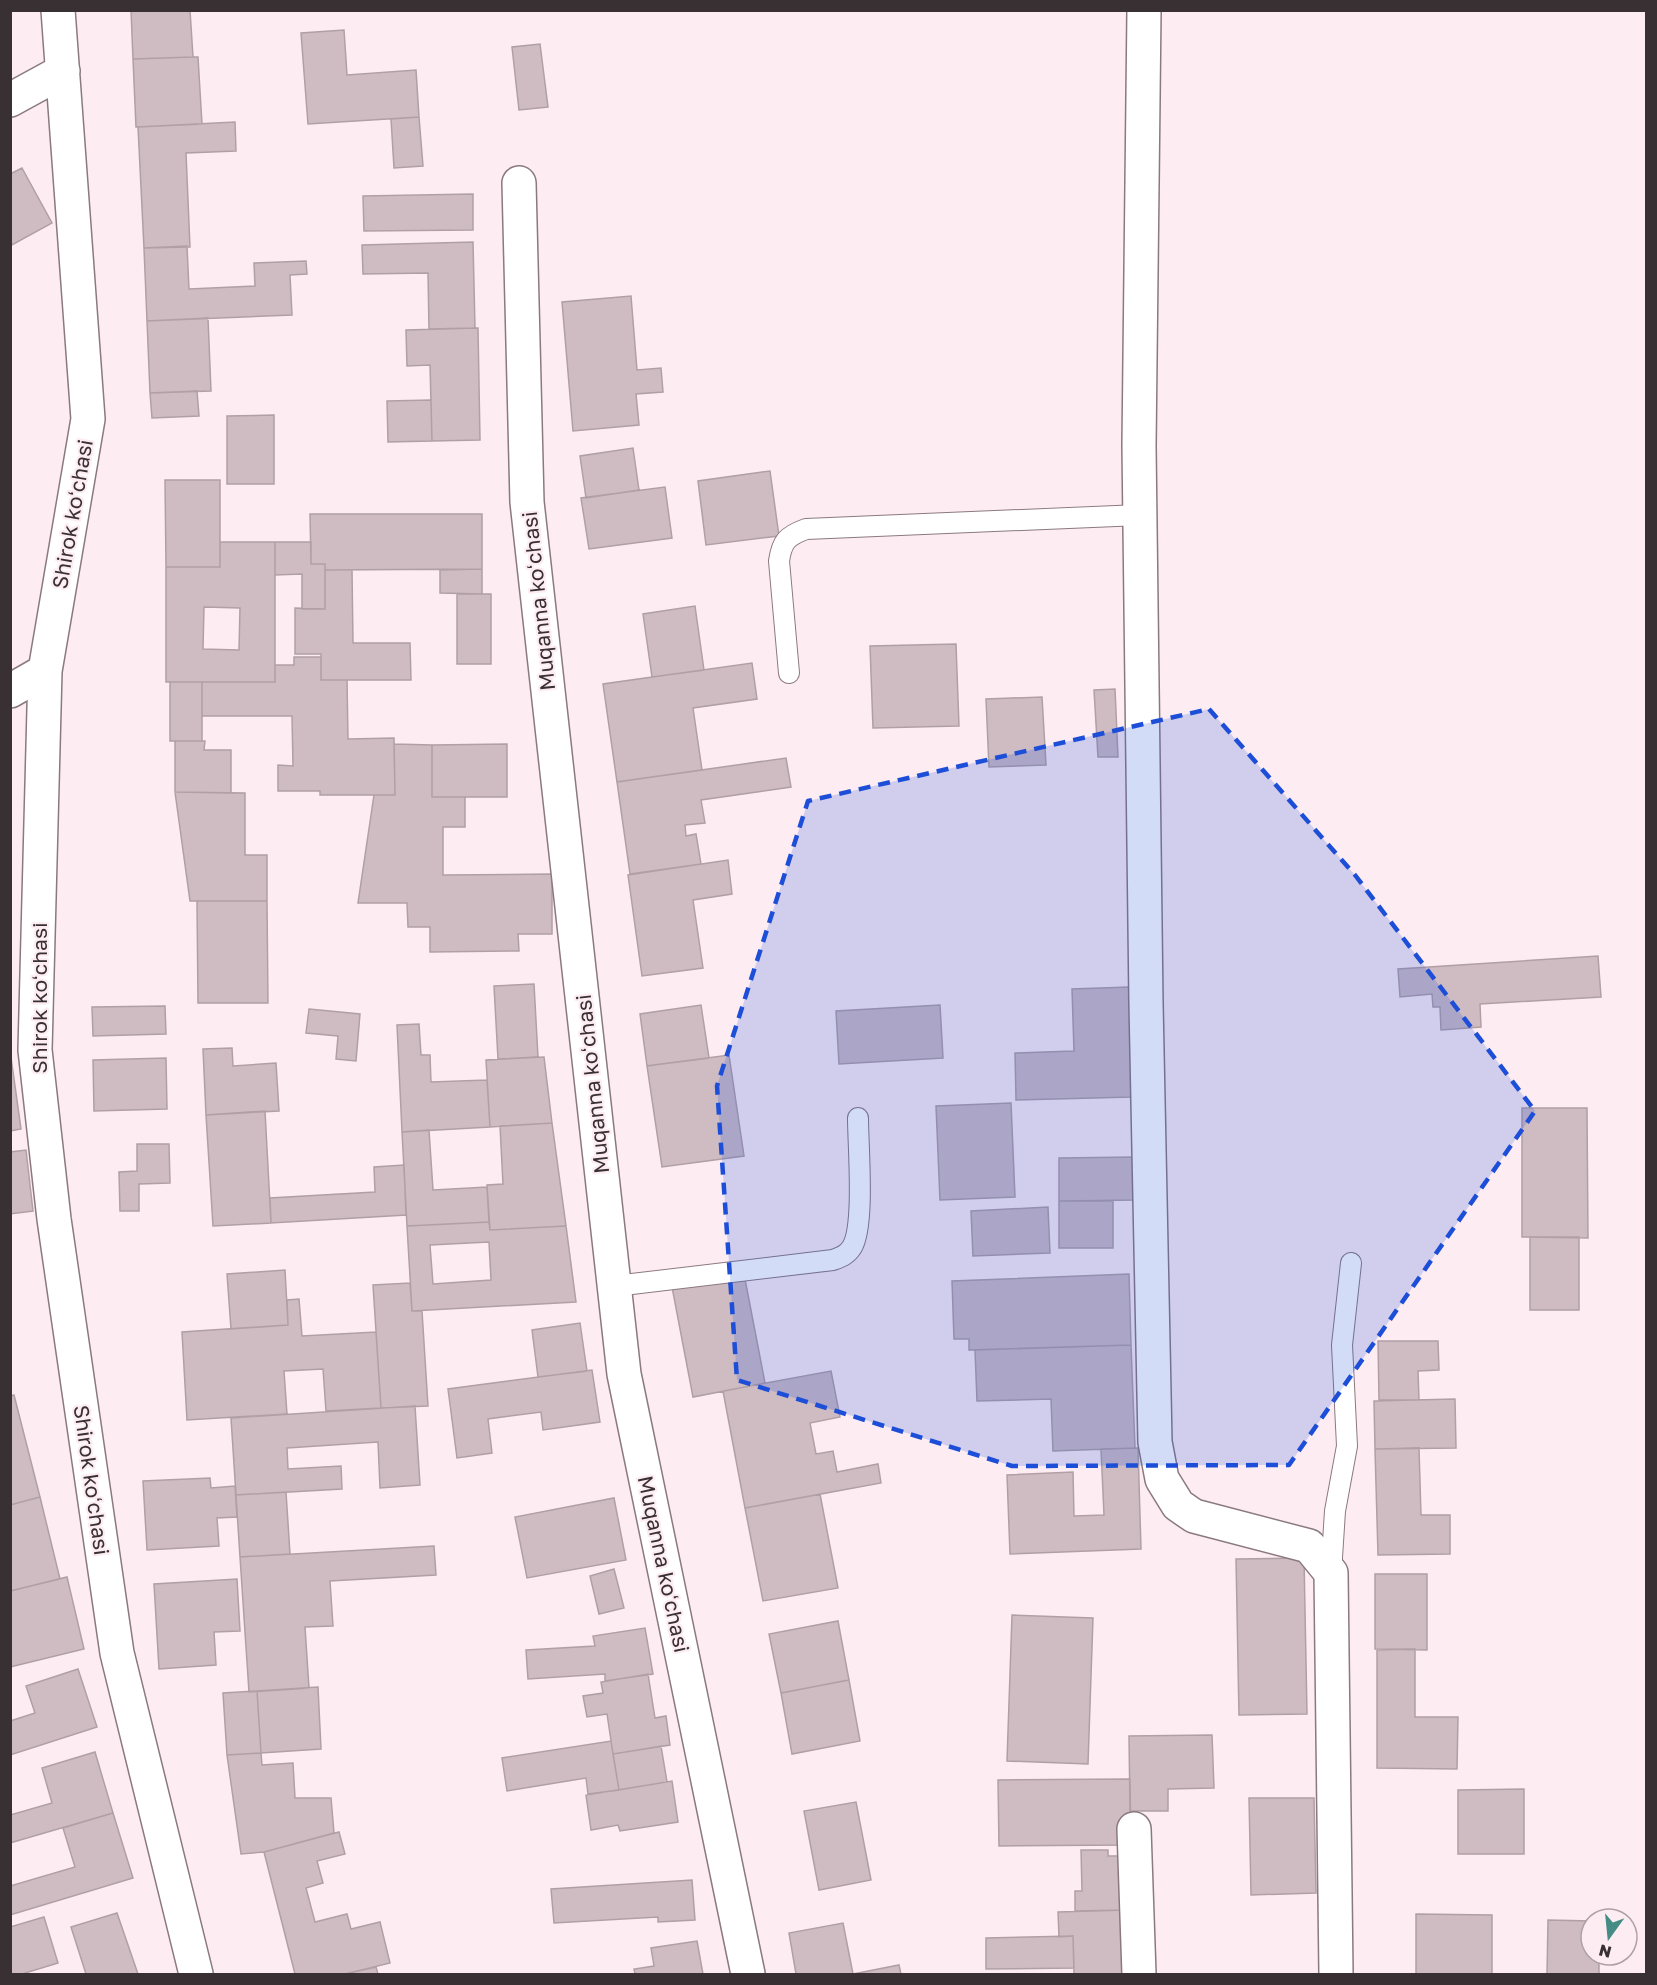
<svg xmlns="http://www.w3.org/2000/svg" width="1657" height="1985" viewBox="0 0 1657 1985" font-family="'Golos Text',sans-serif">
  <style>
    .building { fill: #cfbcc3; stroke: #b19fa6; stroke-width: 1.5; fill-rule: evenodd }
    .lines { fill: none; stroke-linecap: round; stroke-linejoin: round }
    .service-casing { stroke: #8b7980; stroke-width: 22 }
    .minor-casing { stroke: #8b7980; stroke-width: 36 }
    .service { stroke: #fff; stroke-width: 20 }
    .minor { stroke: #fff; stroke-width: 33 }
    .marked { fill: #1d4ed8; fill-opacity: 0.2; stroke: #1d4ed8; stroke-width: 4.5; stroke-dasharray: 12 8; stroke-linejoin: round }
    .labels { text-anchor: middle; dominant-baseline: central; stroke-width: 4.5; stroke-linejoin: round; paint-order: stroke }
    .street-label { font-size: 21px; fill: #383033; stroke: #fdedf3 }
  </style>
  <rect width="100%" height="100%" fill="#fdedf3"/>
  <path class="building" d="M131,10H190L193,57L133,59Z
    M344,30L347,75L416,70L419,117L308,124L301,33Z
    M540,44L548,107L519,110L512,47Z
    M193,57H198L202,124L136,127L133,59Z
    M419,117L423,166L394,168L391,119Z
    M235,122L236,151L186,153L190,247L144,248L138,127Z
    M22,168L52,223L10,246V174Z
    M473,194V230L364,231L363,196Z
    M473,242L475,328L429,329L428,273L363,274L362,245Z
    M187,246L189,289L255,286L254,263L306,261L307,274L290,275L292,315L147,321L144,248Z
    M631,296L637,370L661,368L663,392L636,394L639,425L573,431L562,302Z
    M208,318L211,391L150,393L147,321Z
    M478,328L480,440L432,441L430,365L407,366L406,330Z
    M197,391L199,416L152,418L150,393Z
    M431,400L432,441L388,442L387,401Z
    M274,415V484H227V416Z
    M633,448L639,490L586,498L580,456Z
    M770,471L779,536L706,545L698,481Z
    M165,480H220V567H166Z
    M665,487L672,538L589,549L581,498Z
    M310,514H482V569L325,570V564H311Z
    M220,542H275V682H166V567H220ZM204,607L240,608L239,650L203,649Z
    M275,542H311V564H325V609H302V574L275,575Z
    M482,569V594L440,593V570Z
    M325,570H352L353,643H410L411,680H321V654H295V608L325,609Z
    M457,594H491V664H457Z
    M695,606L704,670L652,677L643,614Z
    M956,644L959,726L873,728L870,646Z
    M294,657H321V680H347L348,739L394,738L395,795H320V791H278V765L293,766L292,716H202V682H275V665H294Z
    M752,663L757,699L693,708L702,770L617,782L603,684Z
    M170,682H202V741H170Z
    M1115,689L1118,757H1098L1094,690Z
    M1042,697L1046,765L989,767L986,699Z
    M175,741H205L204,750H231V793L175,792Z
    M394,744L432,745V797H465V827H443V875L552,874V934H518L519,951L430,952V927H408L407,903H358L374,795H395Z
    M507,744V797H432V745Z
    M786,758L791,787L701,800L705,823L685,825L686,836L696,834L701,864L630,874L617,782Z
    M175,792L245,793V855H267V901H190Z
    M728,860L732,894L693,900L703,968L642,976L628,875Z
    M197,901H267L268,1003H198Z
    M1598,956L1601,997L1480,1004L1481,1027L1441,1030L1440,1007H1433L1432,994L1400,997L1398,969Z
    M534,984L538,1057L498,1059L494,986Z
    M1129,987L1132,1097L1016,1100L1015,1053L1074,1051L1072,989Z
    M701,1005L709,1058L647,1066L640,1014Z
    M940,1005L943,1058L839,1064L836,1011Z
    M165,1006L166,1034L93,1036L92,1007Z
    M309,1009L360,1014L356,1061L336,1059L338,1036L306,1033Z
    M419,1024L421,1055H430L431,1082L487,1080L490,1127L402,1132L397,1025Z
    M232,1048L233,1066L276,1063L279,1111L206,1115L203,1049Z
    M10,1050L21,1129L10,1131Z
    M729,1055L744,1156L662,1167L647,1066Z
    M544,1057L552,1123L490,1127L486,1060Z
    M166,1058L167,1109L94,1111L93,1060Z
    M1011,1103L1015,1197L940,1200L936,1106Z
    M1522,1108H1587L1588,1238L1522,1237Z
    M265,1111L271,1223L213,1226L206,1115Z
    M552,1123L566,1226L490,1230L487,1185L503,1184L500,1126Z
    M429,1130L433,1190L487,1187L489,1222L407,1226L402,1132Z
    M137,1144H169L170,1183L139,1184V1211H120L119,1172L137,1171Z
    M26,1150L33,1211L10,1214V1152Z
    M1136,1157L1137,1200L1059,1201V1158Z
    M404,1165L406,1215L271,1223L270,1198L375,1192L374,1167Z
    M1059,1201H1113V1248H1059Z
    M1048,1207L1050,1253L973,1256L971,1211Z
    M489,1222L490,1230L566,1226L576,1302L412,1311L407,1226ZM489,1242L491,1280L433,1284L430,1245Z
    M1530,1237H1579V1310H1530Z
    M285,1270L288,1325L231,1329L227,1274Z
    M744,1274L765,1383L693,1397L672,1287Z
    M1129,1274L1131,1345L969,1350V1339H954L952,1281Z
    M410,1283L412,1311H422L428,1406L381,1408L373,1285Z
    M299,1299L302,1336L376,1332L381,1408L326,1411L323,1369L284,1371L287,1414L187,1420L182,1332L288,1325L287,1300Z
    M580,1323L587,1371L538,1377L532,1330Z
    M1378,1341H1438L1439,1370L1418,1371L1419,1400H1379Z
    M1131,1345L1135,1448L1053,1451L1051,1399L977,1401L975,1350Z
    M592,1370L600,1422L543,1430L541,1412L488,1419L492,1453L457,1458L448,1389Z
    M831,1371L840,1417L810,1423L816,1454L833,1451L837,1472L878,1464L881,1483L745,1508L723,1391Z
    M14,1395L40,1497L10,1505V1396Z
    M1455,1399L1456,1448L1375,1449L1374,1401Z
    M415,1406L420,1485L380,1488L378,1442L287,1448L288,1469L341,1466L342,1489L236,1495L231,1418Z
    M1138,1448L1141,1549L1010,1554L1007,1475L1073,1472L1074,1516L1104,1515L1101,1449Z
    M1419,1448L1421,1515H1450V1554L1378,1555L1375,1449Z
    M210,1478L211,1488L235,1486L237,1517L217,1518L219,1546L147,1550L143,1481Z
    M286,1492L290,1554L240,1557L236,1495Z
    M820,1494L838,1588L763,1601L745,1508Z
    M40,1497L60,1579L10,1591V1505Z
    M614,1498L626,1560L527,1578L515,1517Z
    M434,1546L436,1575L330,1581L333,1626L305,1627L309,1688L249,1692L240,1557Z
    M1304,1558L1307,1714L1239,1715L1236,1559Z
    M614,1569L624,1608L599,1614L590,1576Z
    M1375,1574H1427V1650L1375,1649Z
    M67,1577L84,1649L10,1667V1591Z
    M237,1579L240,1631L214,1632L216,1665L159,1669L154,1584Z
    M1012,1615L1093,1618L1088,1764L1007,1761Z
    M838,1621L849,1680L781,1693L769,1634Z
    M645,1628L653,1674L605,1681V1674L528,1679L526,1650L595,1646L593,1636Z
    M1415,1649V1717H1458L1457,1769L1377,1768V1650Z
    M78,1669L97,1727L10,1755V1721L35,1713L26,1686Z
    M648,1674L655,1718L666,1716L670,1745L613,1754L607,1714L587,1717L583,1696L603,1693L601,1682Z
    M849,1680L860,1741L792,1754L781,1693Z
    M318,1687L321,1749L261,1753L257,1691Z
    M257,1691L261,1753L227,1755L223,1693Z
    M1212,1735L1214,1788L1168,1789V1811H1130L1129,1736Z
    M611,1741L619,1790L588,1794L586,1778L507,1791L502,1758Z
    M661,1746L667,1782L619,1790L613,1754Z
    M95,1752L113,1813L10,1843V1815L52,1803L42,1768Z
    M261,1753L262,1765L293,1763L295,1798H331L334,1833L264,1852L241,1854L227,1755Z
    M1130,1779L1131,1845L999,1846L998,1780Z
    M672,1781L678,1822L620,1831L618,1825L591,1830L586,1795Z
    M1524,1789V1854H1458V1790Z
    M1249,1798H1314L1316,1893L1251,1895Z
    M856,1802L871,1880L819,1890L804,1811Z
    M113,1813L133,1878L10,1915V1886L75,1867L63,1828Z
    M339,1832L345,1854L317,1861L323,1883L306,1888L315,1922L347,1914L351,1929L380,1922L390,1963L345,1974H295L264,1852Z
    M1081,1850H1108V1856H1126L1127,1910L1075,1911V1891H1082Z
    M692,1880L695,1920L658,1922V1917L554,1923L551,1889Z
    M1127,1910L1128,1974H1074L1073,1936L1059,1937L1058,1912Z
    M117,1913L138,1974H86L71,1927Z
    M1416,1914L1492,1915V1974H1416Z
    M44,1917L58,1963L22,1974H10V1927Z
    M1548,1920L1591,1921V1955H1599V1974H1547Z
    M843,1923L853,1974L899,1965L901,1974H796L789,1933Z
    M1073,1936L1074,1968L986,1969V1938Z
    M697,1941L703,1974H635L634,1969L654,1966L651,1948Z
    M376,1967L378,1974H345Z"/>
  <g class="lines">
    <g class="service-casing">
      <path id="service" d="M789,673L779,561C782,541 787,536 806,529L1140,515
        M615,1286L833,1260C841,1257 847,1255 852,1247C865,1226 858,1146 858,1118
        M1331,1573L1335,1511L1347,1446L1342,1345L1351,1263"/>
    </g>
    <g class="minor-casing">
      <path id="minor" d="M58,10L88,419L45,671L35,1050L54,1219L117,1653L196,1974
        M1144,10L1139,446L1146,1003L1155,1442L1162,1479L1178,1505L1194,1516L1309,1546L1331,1573L1336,1974
        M10,100L63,71
        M519,183L527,502L624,1374L748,1974
        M10,691L45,671
        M1134,1829L1139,1974"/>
    </g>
    <use href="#service" class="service"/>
    <use href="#minor" class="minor"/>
  </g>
  <path class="marked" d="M1209,709L1355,875L1535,1111L1289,1465L1012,1466L737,1380L717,1086L808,801Z"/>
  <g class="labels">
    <g class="street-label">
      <text transform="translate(72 514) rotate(-80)">Shirok koʻchasi</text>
      <text transform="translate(538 601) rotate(-96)">Muqanna koʻchasi</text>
      <text transform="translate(39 998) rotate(-90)">Shirok koʻchasi</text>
      <text transform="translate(592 1084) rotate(-96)">Muqanna koʻchasi</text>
      <text transform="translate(92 1480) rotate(82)">Shirok koʻchasi</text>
      <text transform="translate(664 1564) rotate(78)">Muqanna koʻchasi</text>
    </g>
  </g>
  <rect width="1657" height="1985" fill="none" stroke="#383033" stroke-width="24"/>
  <g transform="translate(1609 1937) rotate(195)"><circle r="28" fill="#fdedf3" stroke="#aea1a6" stroke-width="1.5"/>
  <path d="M0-4.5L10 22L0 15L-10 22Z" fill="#458c85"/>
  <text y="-9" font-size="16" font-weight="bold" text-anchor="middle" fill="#383033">N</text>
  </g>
</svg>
